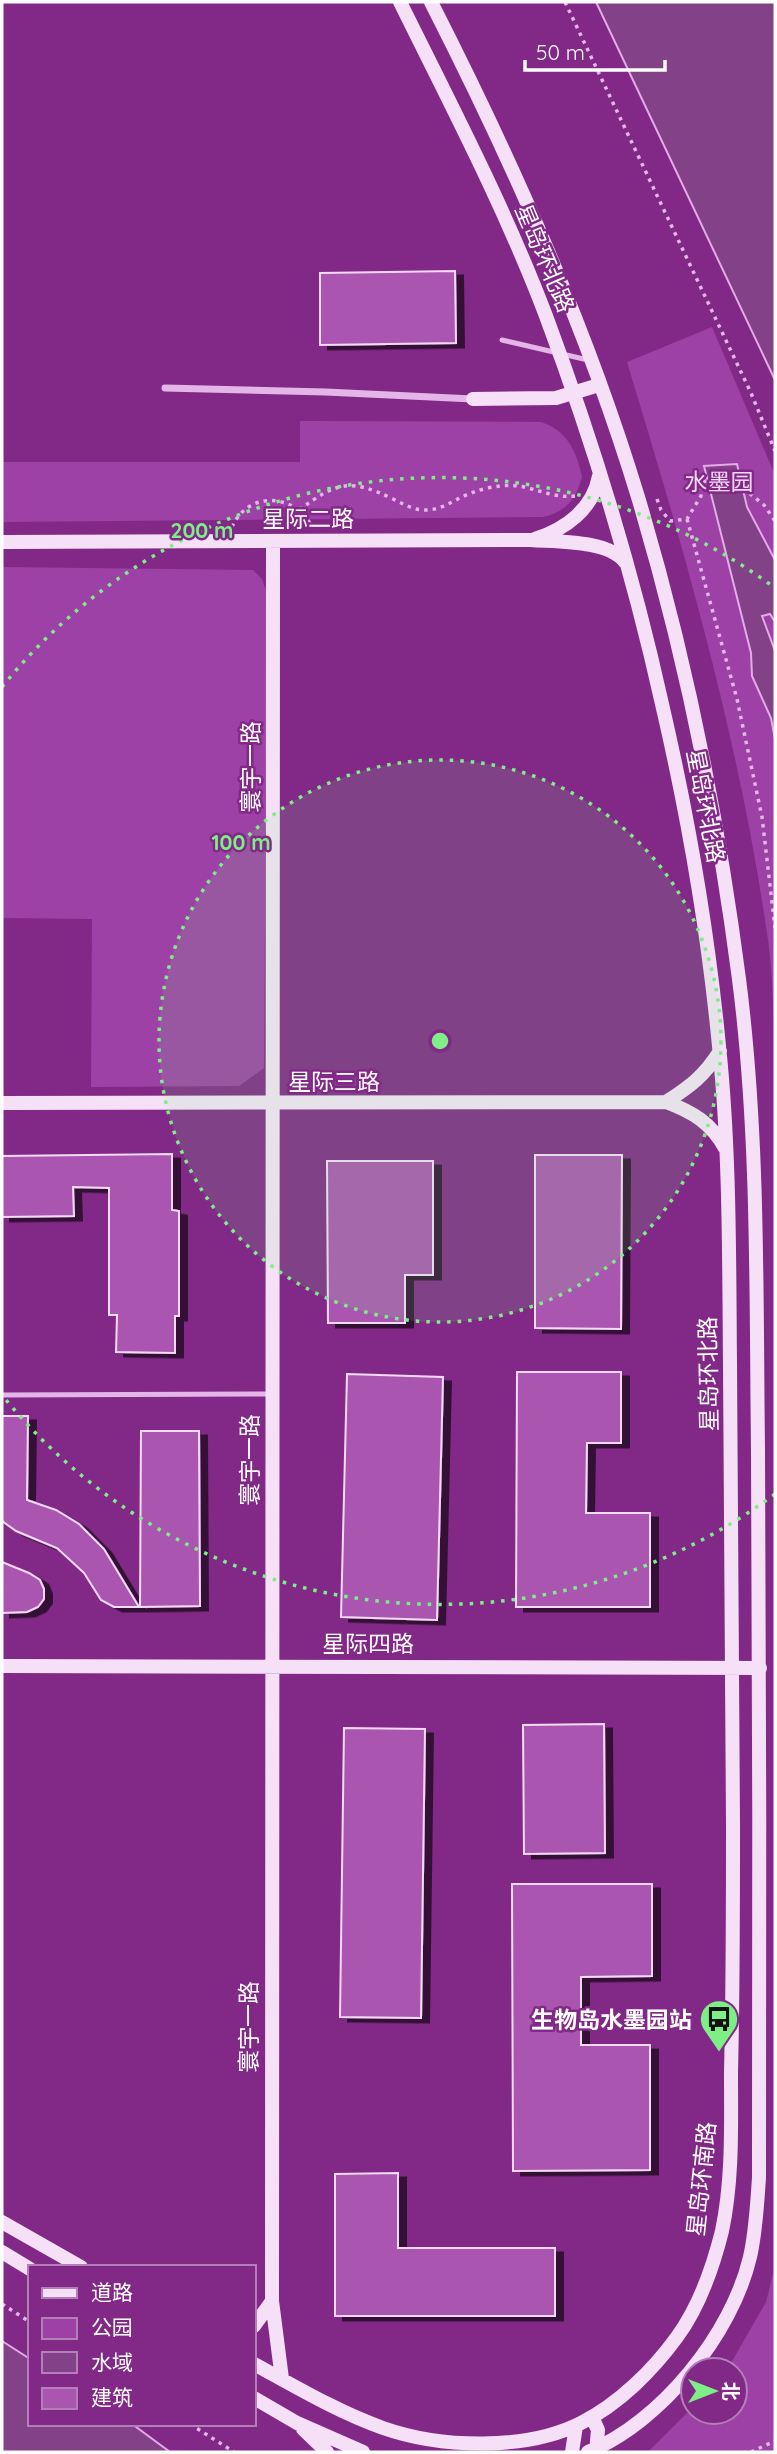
<svg xmlns="http://www.w3.org/2000/svg" width="777" height="2454" viewBox="0 0 777 2454" font-family="Quicksand,'Noto Sans SC',sans-serif">
  <style>
    .green { fill: #9e41a6 }
    .water { fill: #834187; stroke: #e3abe8; stroke-width: 2 }
    .building { fill: #aa56b1; stroke: #f4daf7; stroke-width: 2; filter: url(#shadow) }
    .lines { fill: none; stroke-linecap: round; stroke-linejoin: round }
    .path { stroke: #e4b6e8; stroke-width: 3.5; stroke-dasharray: 3.5 5; stroke-linecap: butt }
    .lane { stroke: #e4b6e8; stroke-width: 5 }
    .street { stroke: #e4b6e8; stroke-width: 7 }
    .secondary { stroke: #f6e0f8; stroke-width: 14 }
    .ring { fill: none; stroke: #7def86; stroke-width: 3.5; stroke-dasharray: 3.5 7 }
    .labels { text-anchor: middle; dominant-baseline: central; stroke-width: 5; stroke-linejoin: round; paint-order: stroke }
    .street-label { font-size: 23px; fill: #fff; stroke: #822988 }
    .park-label { font-size: 23px; fill: #f4daf7; stroke: #822988 }
    .poi-label { font-size: 23px; font-weight: bold; fill: #fff; stroke: #822988; text-anchor: end }
    .centre { fill: #7def86; stroke: #822988; stroke-width: 3.5 }
    .ring-label { font-size: 21px; text-anchor: middle; font-weight: bold; fill: #7def86; stroke: #822988; stroke-width: 5; stroke-linejoin: round; paint-order: stroke }
  </style>
  <defs>
    <filter id="shadow"><feDropShadow dx="8" dy="4.5" stdDeviation="0" flood-color="#0009"/></filter>
  </defs>
  <rect width="100%" height="100%" fill="#822988"/>
  <path class="green" d="M712,327L775,475V1050C773,1011 773,971 767,933C739,739 684,549 627,362Z
    M300,421L541,422C567,430 577,452 582,477C576,499 566,512 543,517L2,522V462H300Z
    M2,567L253,570L262,579L267,593L264,1068L239,1086L91,1087L92,919L2,918Z
    M775,2266V2452H648L693,2407V2412H735V2370H727L766,2302Z"/>
  <path class="water" d="M596,2H775V380Z
    M737,464L747,507L775,560V622L770,614L762,616L775,651V739L771,718L752,676L751,653L704,466Z
    M2,2341L30,2359V2424H132L170,2452H2Z"/>
  <path class="building" d="M455,271L456,343L320,345V273Z
    M172,1154V1210L179,1211V1316H175V1353L116,1352L117,1315H109V1188L73,1187L74,1216L2,1217V1156Z
    M535,1155H622L621,1329L535,1328Z
    M327,1161H433V1275H405V1323H328Z
    M517,1372H621V1443H587L586,1513H650V1607H516Z
    M347,1374L443,1377L437,1620L341,1617Z
    M2,1416H28L27,1500L56,1510L79,1524L104,1549L139,1607H114L101,1600L84,1573L57,1548L16,1531L2,1521Z
    M141,1431H199L200,1606L140,1607Z
    M2,1562L29,1573L40,1580L44,1589V1599L38,1607L27,1612L2,1613Z
    M604,1724L605,1853L524,1854L523,1725Z
    M344,1728L425,1729L421,2018L340,2017Z
    M512,1884H652V1976L581,1977V2045H650V2170L513,2171Z
    M398,2173V2248H555V2316H335V2174Z"/>
  <g class="lines">
    <path class="path" d="M565,2L751,393L775,451
      M657,499L661,510L670,521L687,519L701,496L702,482L721,477L724,488L738,484L764,505L775,521
      M299,510C337,482 350,478 393,499C403,504 412,509 423,510C443,511 457,497 474,492C482,489 492,487 500,486C529,482 547,499 575,496
      M687,519L737,699L762,817L775,928
      M232,527C248,491 293,493 311,525
      M2,2304L30,2322
      M190,2424L234,2452
      M751,2452L775,2441"/>
    <path class="lane" d="M502,340L588,360
      M2,1395L272,1394"/>
    <path class="street" d="M165,388L326,392L473,399"/>
    <path class="secondary" d="M431,2C512,161 586,326 638,497C685,654 718,817 739,979C759,1135 756,1293 758,1449C760,1692 759,1935 759,2178C757,2204 756,2231 750,2257C732,2334 661,2422 588,2452
      M473,399L556,398L599,385
      M535,539C566,529 593,509 599,476
      M273,541L272,2301L282,2379
      M2,542L531,540C557,542 608,540 625,562
      M666,1102C691,1086 704,1076 720,1051
      M2,1103L666,1102C693,1112 711,1123 725,1148
      M2,1666L760,1668
      M2,2222L81,2267
      M2,2252L30,2269
      M254,2326L272,2301
      M254,2364C296,2387 338,2412 383,2428C440,2448 526,2451 581,2423C619,2404 653,2370 677,2337C699,2307 713,2267 722,2231C733,2179 731,2124 731,2072C733,1990 733,1908 733,1826C733,1672 732,1518 730,1364C729,1258 730,1152 719,1046C708,931 688,816 662,704C633,573 593,442 546,316C505,208 451,105 400,2
      M254,2398L297,2423L363,2452
      M592,2417L598,2430L596,2452
      M303,2429L327,2452
      M572,2452L576,2426"/>
  </g>
  <circle cx="440" cy="1041" r="281" fill="#7def86" fill-opacity=".12"/>
  <g class="ring">
    <circle cx="440" cy="1041" r="281"/>
    <path d="M775 1494A563 563 0 0 1 2 1395M2 687A563 563 0 0 1 775 588"/>
  </g>
  <defs>
    <g id="bus-pin" transform="scale(2.0125)"><path d="M0 17L-7.5 6A9.5 9.5 0 1 1 7.5 6Z" fill="#7def86" stroke="#822988"/><path d="M-5-6H5V4H4V6H2V4H-2V6H-4V4H-5ZM-3.5-4V0h7V-4ZM-3.5 1.2v1.5H-2V1.2ZM2 1.2v1.5H3.5V1.2Z" fill="#111"/></g>
  </defs>
  <g fill-rule="evenodd">
    <use href="#bus-pin" x="719" y="2019"/>
  </g>
  <g class="labels">
    <g class="street-label">
      <text transform="translate(545 258) rotate(67)">星岛环北路</text>
      <text x="308" y="518">星际二路</text>
      <text transform="translate(250 767) rotate(-90)">寰宇一路</text>
      <text transform="translate(706 806) rotate(79)">星岛环北路</text>
      <text x="334" y="1081">星际三路</text>
      <text transform="translate(708 1374) rotate(-91)">星岛环北路</text>
      <text transform="translate(249 1460) rotate(-90)">寰宇一路</text>
      <text x="368" y="1643">星际四路</text>
      <text transform="translate(248 2027) rotate(-90)">寰宇一路</text>
      <text transform="translate(701 2179) rotate(-84)">星岛环南路</text>
    </g>
    <g class="park-label">
      <text x="719" y="481">水墨园</text>
    </g>
    <g class="poi-label">
      <text x="692" y="2019">生物岛水墨园站</text>
    </g>
  </g>
  <circle cx="440" cy="1041" r="10" class="centre"/>
  <g class="ring-label">
    <text x="202" y="538">200 m</text>
    <text x="241" y="850">100 m</text>
  </g>
  <rect width="777" height="2454" fill="none" stroke="#ffffff" stroke-width="7"/>
  <rect x="28" y="2265" width="228" height="161" fill="#822988" stroke="#b47fb8" stroke-width="2"/>
  <rect x="42" y="2288" width="35" height="10" fill="#f6e0f8" stroke="#b47fb8" stroke-width="2"/>
  <text x="91" y="2300" font-size="21" fill="#ffffff">道路</text>
  <rect x="42" y="2318" width="35" height="21" fill="#9e41a6" stroke="#b47fb8" stroke-width="2"/>
  <text x="91" y="2335" font-size="21" fill="#ffffff">公园</text>
  <rect x="42" y="2352" width="35" height="21" fill="#834187" stroke="#b47fb8" stroke-width="2"/>
  <text x="91" y="2370" font-size="21" fill="#ffffff">水域</text>
  <rect x="42" y="2388" width="35" height="21" fill="#aa56b1" stroke="#b47fb8" stroke-width="2"/>
  <text x="91" y="2405" font-size="21" fill="#ffffff">建筑</text>
  <g transform="translate(714 2391) rotate(90)"><circle r="33" fill="#822988" stroke="#b47fb8" stroke-width="2"/>
  <path d="M0-5L12 26L0 18L-12 26Z" fill="#7def86"/>
  <text y="-10" font-size="19" font-weight="bold" text-anchor="middle" fill="#ffffff">北</text>
  </g>
  <path d="M525 60v10h140v-10" fill="none" stroke="#ffffff" stroke-width="3.5"/>
  <text x="536" y="60" font-size="21" fill="#ffffff" stroke="#822988" stroke-width="5" paint-order="stroke">50 m</text>
</svg>
